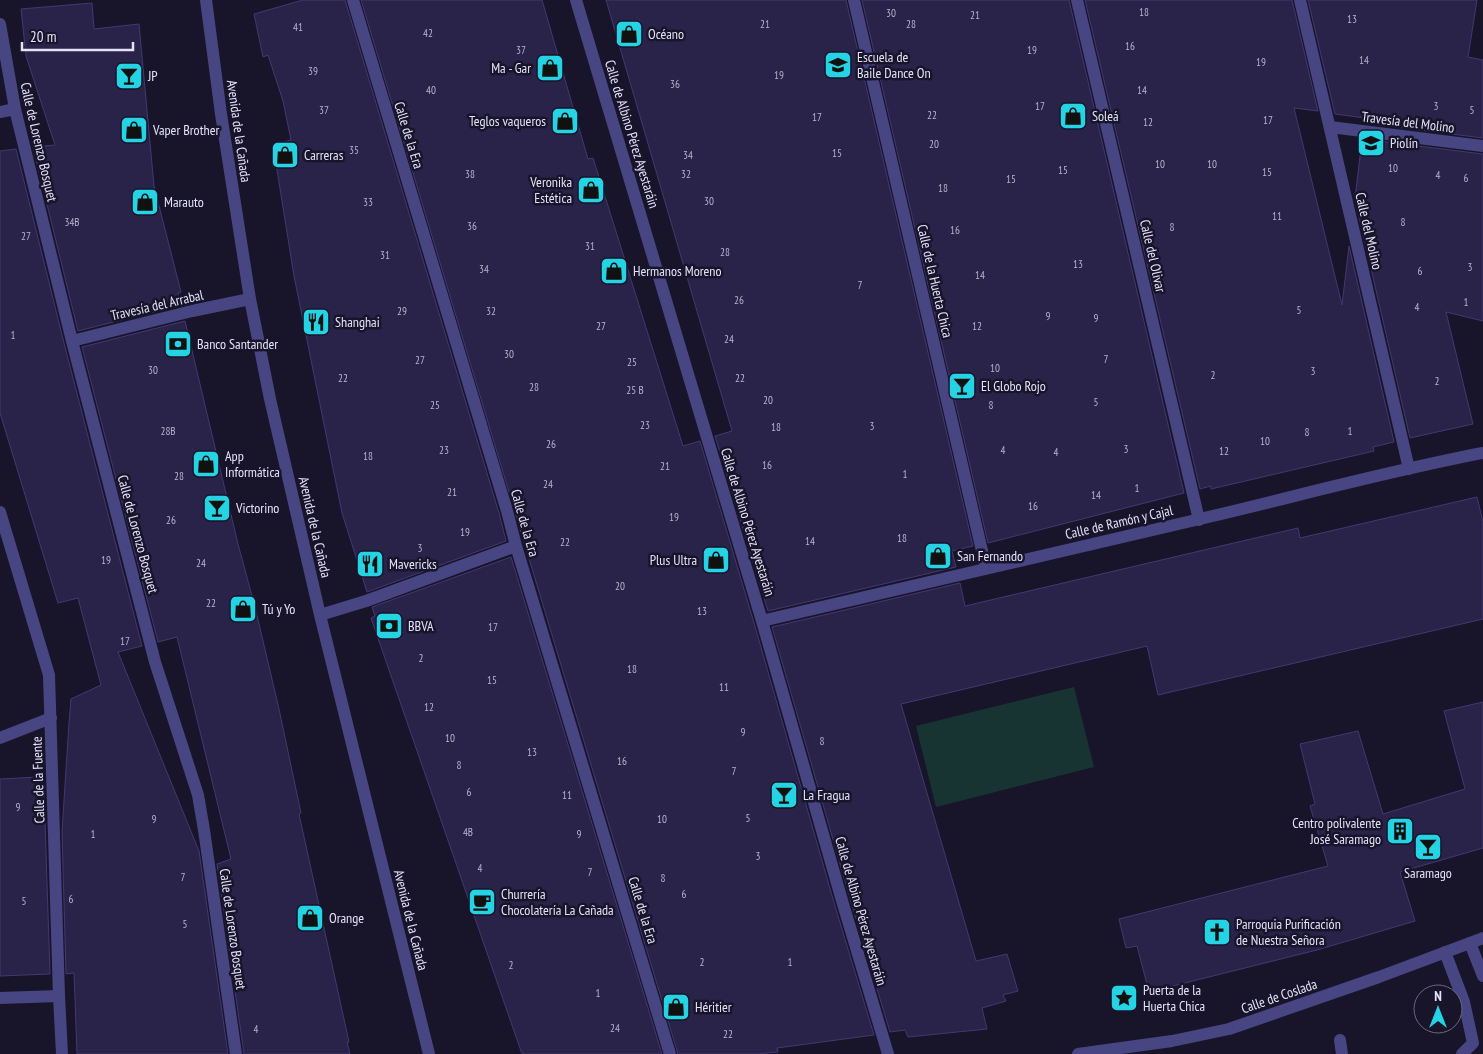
<svg xmlns="http://www.w3.org/2000/svg" width="1483" height="1054" viewBox="0 0 1483 1054" font-family="'PT Sans Narrow',sans-serif">
  <style>
    .green { fill: #183432 }
    .building { fill: #2a2349; stroke: #433872 }
    .lines { fill: none; stroke-linecap: round; stroke-linejoin: round }
    .service { stroke: #474683; stroke-width: 12 }
    .pedestrian { stroke: #474683; stroke-width: 12 }
    .minor { stroke: #474683; stroke-width: 12 }
    .labels { text-anchor: middle; dominant-baseline: central; stroke-width: 5; stroke-linejoin: round; paint-order: stroke }
    .number-label { font-size: 11px; fill: #b6b2ce }
    .poi-label { font-size: 14px; fill: #e4e2fb; stroke: #18152a; text-anchor: start }
    .street-label { font-size: 14px; fill: #e4e2fb; stroke: #18152a }
  </style>
  <rect width="100%" height="100%" fill="#18152a"/>
  <path class="green" d="M1074,687L1094,767L936,807L916,726Z"/>
  <path class="building" d="M303,0H345L499,513L506,541L367,592L342,513L294,276L273,145L291,140L283,101L268,55L263,57L254,14Z
    M361,0H542L588,159L593,158L683,446L700,441L754,623L835,906L874,1035L777,1048L778,1052L758,1054H678Z
    M606,0H846L973,546L952,551L956,567L768,611L715,436L732,431Z
    M862,0H1069L1184,493L988,543Z
    M1085,0H1292L1318,111L1294,108L1342,305L1349,246L1394,442L1373,447L1374,451L1211,489V486L1200,489Z
    M1308,0H1477L1468,57L1483,60V138L1364,123L1365,118L1335,114Z
    M92,3L94,29L139,24L154,186L181,292L178,293L181,305L78,331L33,147L55,145L26,56L21,9Z
    M1362,139L1483,154V321L1446,312L1473,424L1410,438L1355,199Z
    M16,149L64,343L142,646L118,652L199,851L228,1054H77L74,973L66,974L62,832L69,723L71,699L101,685L78,598L58,603L0,413V151Z
    M185,321L238,544L255,607L279,709L301,813L299,814L349,1042H347L350,1054H244L217,864L231,859L177,637L158,642L82,347Z
    M1477,497L1483,522V619L1158,695L1147,646L901,704L976,961L1007,954L1018,991L1003,995L1006,1001L982,1008L987,1029L908,1037L905,1030L890,1032L851,902L772,627L960,583L965,606L1298,528L1300,538Z
    M511,557L662,1054H522L371,618L375,616L372,607Z
    M1483,702V848L1400,872L1415,921L1317,950L1149,992L1137,946L1126,948L1119,919L1328,866L1310,806L1315,804L1300,744L1358,731L1383,814L1465,789L1444,711Z
    M38,777L44,791L50,974L0,976V779Z"/>
  <g class="lines">
    <path class="service" d="M1470,943L1483,976
      M1445,952L1464,1002L1473,1043L1462,1054"/>
    <path class="pedestrian" d="M1340,1040L1342,1054"/>
    <path class="minor" d="M206,0L221,114L250,299L270,399L320,615L429,1054
      M353,0L507,511L516,546L670,1054
      M576,0L762,621L843,904L888,1054
      M854,0L986,568
      M1077,0L1199,520
      M1300,0L1409,469
      M0,24L15,109L72,341L155,662L198,795L204,830L236,1054
      M0,112L15,109
      M1330,127L1483,146
      M72,341L192,311L250,299
      M0,512L49,675L59,996L62,1054
      M320,615L366,601L516,546
      M762,621C908,586 1054,554 1200,519C1294,497 1388,471 1483,453
      M0,738L51,718
      M0,998L59,996
      M1078,1054L1172,1041L1229,1029L1379,977L1483,938"/>
  </g>
  <defs>
    <g id="shop-square" transform="scale(1.4375)"><rect x="-9" y="-9" width="18" height="18" rx="4" fill="#24d4e5" stroke="#18152a"/><path d="M-5-2.5h2.3a2.7 3.5 0 0 1 5.4 0H5L5.5 6h-11ZM-1.5-2.5h3a1.5 2.3 0 0 0-3 0Z" fill="#111"/></g>
    <g id="school-square" transform="scale(1.4375)"><rect x="-9" y="-9" width="18" height="18" rx="4" fill="#24d4e5" stroke="#18152a"/><path d="M0-5L7-2L0 1L-7-2ZM-4 1L0 2.5L4 1V4Q0 6-4 4Z" fill="#111"/></g>
    <g id="bar-square" transform="scale(1.4375)"><rect x="-9" y="-9" width="18" height="18" rx="4" fill="#24d4e5" stroke="#18152a"/><path d="M-6-5H6L.8 .8V4.5H3.5V6h-7V4.5H-.8V.8Z" fill="#111"/></g>
    <g id="restaurant-square" transform="scale(1.4375)"><rect x="-9" y="-9" width="18" height="18" rx="4" fill="#24d4e5" stroke="#18152a"/><path d="M-5-6h1v4h1v-4h1v4h1v-4h1v5L-1.5 .5V6h-2V.5L-5-1ZM5-6V6H3V1.5H1.5Q1.5-4 5-6Z" fill="#111"/></g>
    <g id="bank-square" transform="scale(1.4375)"><rect x="-9" y="-9" width="18" height="18" rx="4" fill="#24d4e5" stroke="#18152a"/><path d="M-6-4H6V4H-6ZM0-2.3a2.3 2.3 0 1 0 0 4.6a2.3 2.3 0 1 0 0-4.6Z" fill="#111"/></g>
    <g id="building-square" transform="scale(1.4375)"><rect x="-9" y="-9" width="18" height="18" rx="4" fill="#24d4e5" stroke="#18152a"/><path d="M-4-6H4V6H1V3H-1V6H-4ZM-2.5-4.3h1.7v1.8h-1.7ZM.8-4.3h1.7v1.8H.8ZM-2.5-1h1.7V.8h-1.7ZM.8-1h1.7V.8H.8Z" fill="#111"/></g>
    <g id="cafe-square" transform="scale(1.4375)"><rect x="-9" y="-9" width="18" height="18" rx="4" fill="#24d4e5" stroke="#18152a"/><path d="M-5.5-4.5H6V0H3Q3 3.5 0 3.5H-2.5Q-5.5 3.5-5.5 0ZM3-3.2v2h1.7v-2ZM-6 4.5H4V6H-6Z" fill="#111"/></g>
    <g id="church-square" transform="scale(1.4375)"><rect x="-9" y="-9" width="18" height="18" rx="4" fill="#24d4e5" stroke="#18152a"/><path d="M-1.2-6h2.4v3.5h3.3v2.4h-3.3V6h-2.4V-.1h-3.3v-2.4h3.3Z" fill="#111"/></g>
    <g id="sight-square" transform="scale(1.4375)"><rect x="-9" y="-9" width="18" height="18" rx="4" fill="#24d4e5" stroke="#18152a"/><path d="M0-6L1.8-2.2L6-1.7L2.9 1.2L3.7 5.4L0 3.3L-3.7 5.4L-2.9 1.2L-6-1.7L-1.8-2.2Z" fill="#111"/></g>
  </defs>
  <g fill-rule="evenodd">
    <use href="#shop-square" x="629" y="34"/>
    <use href="#school-square" x="838" y="65"/>
    <use href="#shop-square" x="550" y="68"/>
    <use href="#bar-square" x="129" y="76"/>
    <use href="#shop-square" x="1073" y="116"/>
    <use href="#shop-square" x="565" y="121"/>
    <use href="#shop-square" x="134" y="130"/>
    <use href="#school-square" x="1371" y="143"/>
    <use href="#shop-square" x="285" y="155"/>
    <use href="#shop-square" x="591" y="190"/>
    <use href="#shop-square" x="145" y="202"/>
    <use href="#shop-square" x="614" y="271"/>
    <use href="#restaurant-square" x="316" y="322"/>
    <use href="#bank-square" x="178" y="344"/>
    <use href="#bar-square" x="962" y="386"/>
    <use href="#shop-square" x="206" y="464"/>
    <use href="#bar-square" x="217" y="508"/>
    <use href="#shop-square" x="938" y="556"/>
    <use href="#shop-square" x="716" y="560"/>
    <use href="#restaurant-square" x="370" y="564"/>
    <use href="#shop-square" x="243" y="609"/>
    <use href="#bank-square" x="389" y="626"/>
    <use href="#bar-square" x="784" y="795"/>
    <use href="#building-square" x="1400" y="831"/>
    <use href="#bar-square" x="1428" y="847"/>
    <use href="#cafe-square" x="482" y="902"/>
    <use href="#shop-square" x="310" y="918"/>
    <use href="#church-square" x="1217" y="932"/>
    <use href="#sight-square" x="1124" y="998"/>
    <use href="#shop-square" x="676" y="1007"/>
  </g>
  <g class="labels">
    <g class="number-label">
      <text x="1144" y="12">18</text>
      <text x="891" y="13">30</text>
      <text x="975" y="15">21</text>
      <text x="1352" y="19">13</text>
      <text x="765" y="24">21</text>
      <text x="911" y="24">28</text>
      <text x="298" y="27">41</text>
      <text x="428" y="33">42</text>
      <text x="1130" y="46">16</text>
      <text x="521" y="50">37</text>
      <text x="1032" y="50">19</text>
      <text x="1364" y="60">14</text>
      <text x="1261" y="62">19</text>
      <text x="313" y="71">39</text>
      <text x="779" y="75">19</text>
      <text x="675" y="84">36</text>
      <text x="431" y="90">40</text>
      <text x="1142" y="90">14</text>
      <text x="1040" y="106">17</text>
      <text x="1436" y="106">3</text>
      <text x="324" y="110">37</text>
      <text x="1472" y="110">5</text>
      <text x="932" y="115">22</text>
      <text x="817" y="117">17</text>
      <text x="1268" y="120">17</text>
      <text x="1148" y="122">12</text>
      <text x="934" y="144">20</text>
      <text x="354" y="150">35</text>
      <text x="837" y="153">15</text>
      <text x="688" y="155">34</text>
      <text x="1160" y="164">10</text>
      <text x="1212" y="164">10</text>
      <text x="1393" y="168">10</text>
      <text x="1063" y="170">15</text>
      <text x="1267" y="172">15</text>
      <text x="470" y="174">38</text>
      <text x="686" y="174">32</text>
      <text x="1438" y="175">4</text>
      <text x="1466" y="178">6</text>
      <text x="1011" y="179">15</text>
      <text x="943" y="188">18</text>
      <text x="709" y="201">30</text>
      <text x="368" y="202">33</text>
      <text x="1277" y="216">11</text>
      <text x="72" y="222">34B</text>
      <text x="1403" y="222">8</text>
      <text x="472" y="226">36</text>
      <text x="1172" y="227">8</text>
      <text x="955" y="230">16</text>
      <text x="26" y="236">27</text>
      <text x="590" y="246">31</text>
      <text x="725" y="252">28</text>
      <text x="385" y="255">31</text>
      <text x="1078" y="264">13</text>
      <text x="1470" y="267">3</text>
      <text x="484" y="269">34</text>
      <text x="1420" y="271">6</text>
      <text x="980" y="275">14</text>
      <text x="860" y="285">7</text>
      <text x="739" y="300">26</text>
      <text x="1466" y="302">1</text>
      <text x="1417" y="307">4</text>
      <text x="1299" y="310">5</text>
      <text x="402" y="311">29</text>
      <text x="491" y="311">32</text>
      <text x="1048" y="316">9</text>
      <text x="1096" y="318">9</text>
      <text x="601" y="326">27</text>
      <text x="977" y="326">12</text>
      <text x="13" y="335">1</text>
      <text x="729" y="339">24</text>
      <text x="509" y="354">30</text>
      <text x="1106" y="359">7</text>
      <text x="420" y="360">27</text>
      <text x="632" y="362">25</text>
      <text x="995" y="368">10</text>
      <text x="153" y="370">30</text>
      <text x="1313" y="371">3</text>
      <text x="1213" y="375">2</text>
      <text x="343" y="378">22</text>
      <text x="740" y="378">22</text>
      <text x="1437" y="381">2</text>
      <text x="534" y="387">28</text>
      <text x="635" y="390">25 B</text>
      <text x="768" y="400">20</text>
      <text x="1096" y="402">5</text>
      <text x="435" y="405">25</text>
      <text x="991" y="405">8</text>
      <text x="645" y="425">23</text>
      <text x="872" y="426">3</text>
      <text x="776" y="427">18</text>
      <text x="168" y="431">28B</text>
      <text x="1350" y="431">1</text>
      <text x="1307" y="432">8</text>
      <text x="1265" y="441">10</text>
      <text x="551" y="444">26</text>
      <text x="1126" y="449">3</text>
      <text x="444" y="450">23</text>
      <text x="1003" y="450">4</text>
      <text x="1224" y="451">12</text>
      <text x="1056" y="452">4</text>
      <text x="368" y="456">18</text>
      <text x="767" y="465">16</text>
      <text x="665" y="466">21</text>
      <text x="905" y="474">1</text>
      <text x="179" y="476">28</text>
      <text x="548" y="484">24</text>
      <text x="1137" y="488">1</text>
      <text x="452" y="492">21</text>
      <text x="1096" y="495">14</text>
      <text x="1033" y="506">16</text>
      <text x="674" y="517">19</text>
      <text x="171" y="520">26</text>
      <text x="465" y="532">19</text>
      <text x="902" y="538">18</text>
      <text x="810" y="541">14</text>
      <text x="565" y="542">22</text>
      <text x="420" y="548">3</text>
      <text x="106" y="560">19</text>
      <text x="201" y="563">24</text>
      <text x="620" y="586">20</text>
      <text x="211" y="603">22</text>
      <text x="702" y="611">13</text>
      <text x="493" y="627">17</text>
      <text x="125" y="641">17</text>
      <text x="421" y="658">2</text>
      <text x="632" y="669">18</text>
      <text x="492" y="680">15</text>
      <text x="724" y="687">11</text>
      <text x="429" y="707">12</text>
      <text x="743" y="732">9</text>
      <text x="450" y="738">10</text>
      <text x="822" y="741">8</text>
      <text x="532" y="752">13</text>
      <text x="622" y="761">16</text>
      <text x="459" y="765">8</text>
      <text x="734" y="771">7</text>
      <text x="469" y="792">6</text>
      <text x="567" y="795">11</text>
      <text x="18" y="807">9</text>
      <text x="748" y="818">5</text>
      <text x="154" y="819">9</text>
      <text x="662" y="819">10</text>
      <text x="468" y="832">4B</text>
      <text x="93" y="834">1</text>
      <text x="579" y="834">9</text>
      <text x="758" y="856">3</text>
      <text x="480" y="868">4</text>
      <text x="590" y="872">7</text>
      <text x="183" y="877">7</text>
      <text x="663" y="878">8</text>
      <text x="684" y="894">6</text>
      <text x="71" y="899">6</text>
      <text x="24" y="901">5</text>
      <text x="185" y="924">5</text>
      <text x="702" y="962">2</text>
      <text x="790" y="962">1</text>
      <text x="511" y="965">2</text>
      <text x="598" y="993">1</text>
      <text x="615" y="1028">24</text>
      <text x="256" y="1029">4</text>
      <text x="728" y="1034">22</text>
    </g>
    <g class="poi-label">
      <text x="648" y="34">Océano</text>
      <text x="857" y="57">Escuela de<tspan x="857" dy="16">Baile Dance On</tspan></text>
      <text x="531" y="68" text-anchor="end">Ma - Gar</text>
      <text x="148" y="76">JP</text>
      <text x="1092" y="116">Soleá</text>
      <text x="546" y="121" text-anchor="end">Teglos vaqueros</text>
      <text x="153" y="130">Vaper Brother</text>
      <text x="1390" y="143">Piolín</text>
      <text x="304" y="155">Carreras</text>
      <text x="572" y="182" text-anchor="end">Veronika<tspan x="572" dy="16">Estética</tspan></text>
      <text x="164" y="202">Marauto</text>
      <text x="633" y="271">Hermanos Moreno</text>
      <text x="335" y="322">Shanghai</text>
      <text x="197" y="344">Banco Santander</text>
      <text x="981" y="386">El Globo Rojo</text>
      <text x="225" y="456">App<tspan x="225" dy="16">Informática</tspan></text>
      <text x="236" y="508">Victorino</text>
      <text x="957" y="556">San Fernando</text>
      <text x="697" y="560" text-anchor="end">Plus Ultra</text>
      <text x="389" y="564">Mavericks</text>
      <text x="262" y="609">Tú y Yo</text>
      <text x="408" y="626">BBVA</text>
      <text x="803" y="795">La Fragua</text>
      <text x="1381" y="823" text-anchor="end">Centro polivalente<tspan x="1381" dy="16">José Saramago</tspan></text>
      <text x="1428" y="873" text-anchor="middle">Saramago</text>
      <text x="501" y="894">Churrería<tspan x="501" dy="16">Chocolatería La Cañada</tspan></text>
      <text x="329" y="918">Orange</text>
      <text x="1236" y="924">Parroquia Purificación<tspan x="1236" dy="16">de Nuestra Señora</tspan></text>
      <text x="1143" y="990">Puerta de la<tspan x="1143" dy="16">Huerta Chica</tspan></text>
      <text x="695" y="1007">Héritier</text>
    </g>
    <g class="street-label">
      <text transform="translate(1408 122) rotate(7)">Travesía del Molino</text>
      <text transform="translate(239 131) rotate(82)">Avenida de la Cañada</text>
      <text transform="translate(632 134) rotate(73)">Calle de Albino Pérez Ayestaráin</text>
      <text transform="translate(409 135) rotate(73)">Calle de la Era</text>
      <text transform="translate(39 142) rotate(77)">Calle de Lorenzo Bosquet</text>
      <text transform="translate(1369 231) rotate(77)">Calle del Molino</text>
      <text transform="translate(1153 256) rotate(77)">Calle del Olivar</text>
      <text transform="translate(935 281) rotate(77)">Calle de la Huerta Chica</text>
      <text transform="translate(157 305) rotate(-13)">Travesía del Arrabal</text>
      <text transform="translate(748 522) rotate(73)">Calle de Albino Pérez Ayestaráin</text>
      <text transform="translate(1119 522) rotate(-13)">Calle de Ramón y Cajal</text>
      <text transform="translate(525 523) rotate(74)">Calle de la Era</text>
      <text transform="translate(315 527) rotate(77)">Avenida de la Cañada</text>
      <text transform="translate(138 534) rotate(75)">Calle de Lorenzo Bosquet</text>
      <text transform="translate(38 780) rotate(-92)">Calle de la Fuente</text>
      <text transform="translate(643 910) rotate(73)">Calle de la Era</text>
      <text transform="translate(861 911) rotate(74)">Calle de Albino Pérez Ayestaráin</text>
      <text transform="translate(411 920) rotate(76)">Avenida de la Cañada</text>
      <text transform="translate(233 929) rotate(82)">Calle de Lorenzo Bosquet</text>
      <text transform="translate(1279 996) rotate(-19)">Calle de Coslada</text>
    </g>
  </g>
  <g transform="translate(1438 1009)"><circle r="24" fill="#18152a" stroke="#6a677e"/>
  <path d="M0-4L9 19L0 12L-9 19Z" fill="#24d4e5"/>
  <text y="-8" font-size="14" font-weight="bold" text-anchor="middle" fill="#e4e2fb">N</text>
  </g>
  <path d="M22 42v8h111v-8" fill="none" stroke="#e4e2fb" stroke-width="2.5"/>
  <text x="30" y="42" font-size="15" fill="#e4e2fb" stroke="#18152a" stroke-width="4" paint-order="stroke">20 m</text>
</svg>
